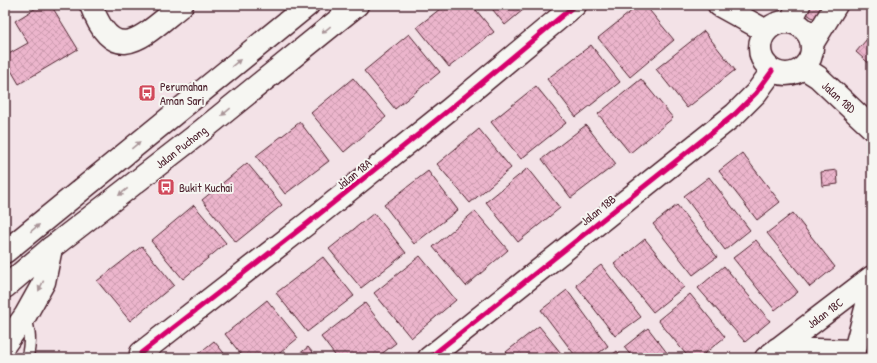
<svg xmlns="http://www.w3.org/2000/svg" width="877" height="363" viewBox="0 0 877 363" font-family="'Patrick Hand',sans-serif">
  <style>
    .building { fill: url(#building-cross-hatch); stroke: #4a1f2b }
    .lines { fill: none; stroke-linecap: round; stroke-linejoin: round }
    .lane-casing { stroke: #4a1f2b; stroke-width: 14 }
    .street-casing { stroke: #4a1f2b; stroke-width: 25 }
    .primary-casing { stroke: #4a1f2b; stroke-width: 25 }
    .lane { stroke: #f6f6f2; stroke-width: 11 }
    .street { stroke: #f6f6f2; stroke-width: 22 }
    .primary { stroke: #f6f6f2; stroke-width: 22 }
    .cycleway-casing { stroke: #f6f6f2; stroke-width: 8 }
    .cycleway { stroke: #d6006c; stroke-width: 5 }
    .oneway { fill: #a99598 }
    .labels { text-anchor: middle; dominant-baseline: central; stroke-width: 4; stroke-linejoin: round; paint-order: stroke }
    .poi-label { font-size: 12px; fill: #4a1f2b; stroke: #f6f6f2; text-anchor: start }
    .street-label { font-size: 12px; fill: #4a1f2b; stroke: #f6f6f2 }
  </style>
  <defs>
    <pattern id="building-cross-hatch" width="8" height="8" patternUnits="userSpaceOnUse"><rect width="8" height="8" fill="#ecb5cc"/><path d="M0 0l8 8M0 8l8-8" fill="none" stroke="#cc9baf"/></pattern>
  </defs>
  <rect width="100%" height="100%" fill="#f3e2e7"/>
  <filter id="ink" filterUnits="userSpaceOnUse"><feTurbulence type="fractalNoise" baseFrequency=".025" numOctaves="2"/><feDisplacementMap in="SourceGraphic" scale="8" xChannelSelector="R" yChannelSelector="G"/><feConvolveMatrix kernelMatrix="1 2 1 2 8 2 1 2 1" color-interpolation-filters="sRGB"/></filter>
  <g filter="url(#ink)">
    <path class="building" d="M41,5H51L78,49L19,84L5,60V56L28,43L15,21Z
      M445,5H472L494,32L449,67L417,27Z
      M489,5H529L505,25Z
      M639,5H645L674,40L630,77L598,38Z
      M808,5H826L816,20L804,12Z
      M704,31L735,70L687,108L656,69Z
      M872,33V66L856,52Z
      M409,34L440,72L395,109L364,71Z
      M591,45L620,82L576,117L547,79Z
      M353,78L386,117L344,152L311,113Z
      M641,79L673,118L630,153L598,114Z
      M536,86L566,123L521,159L491,122Z
      M300,122L329,161L285,194L256,156Z
      M586,125L616,164L571,198L542,159Z
      M479,129L511,168L470,203L437,164Z
      M742,153L780,202L757,220L719,171Z
      M247,163L282,205L236,242L202,200Z
      M528,168L560,208L518,242L486,202Z
      M837,170L838,184L822,186L821,172Z
      M428,171L458,210L414,244L384,205Z
      M709,177L750,230L725,250L684,196Z
      M194,205L226,243L183,279L151,241Z
      M677,205L717,257L693,275L653,224Z
      M475,211L508,250L466,286L433,247Z
      M374,213L406,253L361,288L329,249Z
      M793,213L835,267L810,287L767,233Z
      M645,239L684,287L653,312L614,264Z
      M756,240L798,292L775,310L733,258Z
      M142,246L174,285L130,321L97,281Z
      M420,256L456,300L411,338L374,293Z
      M323,257L354,296L307,332L276,293Z
      M601,265L641,317L615,336L576,285Z
      M724,266L770,321L745,342L698,288Z
      M567,290L608,346L592,358H577L541,310Z
      M690,294L725,337L699,358H689L658,320Z
      M267,300L298,338L274,358H244L225,334Z
      M365,303L396,343L376,358H337L321,337Z
      M539,326L565,358H510L506,352Z
      M648,328L671,358H633L624,347Z
      M214,341L228,358H193Z
      M308,347L317,358H294Z
      M492,351L497,358H483Z
      M617,351L622,358H608Z"/>
    <g class="lines">
      <g class="lane-casing">
        <path id="lane" d="M25,316C30,332 31,342 27,358"/>
      </g>
      <g class="street-casing">
        <path id="street" d="M91,5C115,71 145,34 182,5
          M719,5L766,31
          M790,22L799,5
          M760 48a26 26 0 1 1 52 0a26 26 0 1 1-52 0Z
          M812,44L836,5
          M804,68L818,77L872,128
          M5,344L25,316L44,282L51,248
          M777,349L855,351
          M141,353L308,223L450,109L575,5
          M429,358L735,114L756,93L772,71
          M766,358L872,277
          M853,358L872,286"/>
      </g>
      <g class="primary-casing">
        <path id="primary" d="M5,252L308,5
          M5,287L51,248L194,137L357,5"/>
      </g>
      <use href="#lane" class="lane"/>
      <use href="#street" class="street"/>
      <use href="#primary" class="primary"/>
      <g class="cycleway-casing">
        <path id="cycleway" d="M141,353L308,223L450,109L575,5
          M429,358L735,114L756,93L772,71"/>
      </g>
      <use href="#cycleway" class="cycleway"/>
    </g>
    <defs><path id="oneway-solid" d="M-6-.8H1V-3.2L6.5 0L1 3.2V.8H-6Z"/></defs>
    <g class="oneway">
      <use href="#oneway-solid" transform="translate(326 30) rotate(141)"/>
      <use href="#oneway-solid" transform="translate(236 63) rotate(-39)"/>
      <use href="#oneway-solid" transform="translate(226 112) rotate(141)"/>
      <use href="#oneway-solid" transform="translate(136 145) rotate(-39)"/>
      <use href="#oneway-solid" transform="translate(123 192) rotate(142)"/>
      <use href="#oneway-solid" transform="translate(35 228) rotate(-39)"/>
      <use href="#oneway-solid" transform="translate(41 286) rotate(116)"/>
    </g>
  </g>
  <defs>
    <g id="bus-square" transform="scale(0.9)"><rect x="-9" y="-9" width="18" height="18" rx="4" fill="#d1495b" stroke="#f6f6f2"/><path d="M-5-6H5V4H4V6H2V4H-2V6H-4V4H-5ZM-3.5-4V0h7V-4ZM-3.5 1.2v1.5H-2V1.2ZM2 1.2v1.5H3.5V1.2Z" fill="#fff"/></g>
  </defs>
  <g fill-rule="evenodd">
    <use href="#bus-square" x="147" y="93"/>
    <use href="#bus-square" x="166" y="187"/>
  </g>
  <g class="labels">
    <g class="poi-label">
      <text x="160" y="86">Perumahan<tspan x="160" dy="14">Aman Sari</tspan></text>
      <text x="179" y="187">Bukit Kuchai</text>
    </g>
    <g class="street-label">
      <text transform="translate(839 97) rotate(42)">Jalan 18D</text>
      <text transform="translate(181 147) rotate(-38)">Jalan Puchong</text>
      <text transform="translate(354 174) rotate(-39)">Jalan 18A</text>
      <text transform="translate(598 210) rotate(-39)">Jalan 18B</text>
      <text transform="translate(825 313) rotate(-37)">Jalan 18C</text>
    </g>
  </g>
  <rect width="877" height="363" fill="none" stroke="#f6f6f2" stroke-width="20"/>
  <rect x="10" y="10" width="857" height="343" fill="none" stroke="#4a1f2b" stroke-width="1.5" filter="url(#ink)"/>
</svg>
